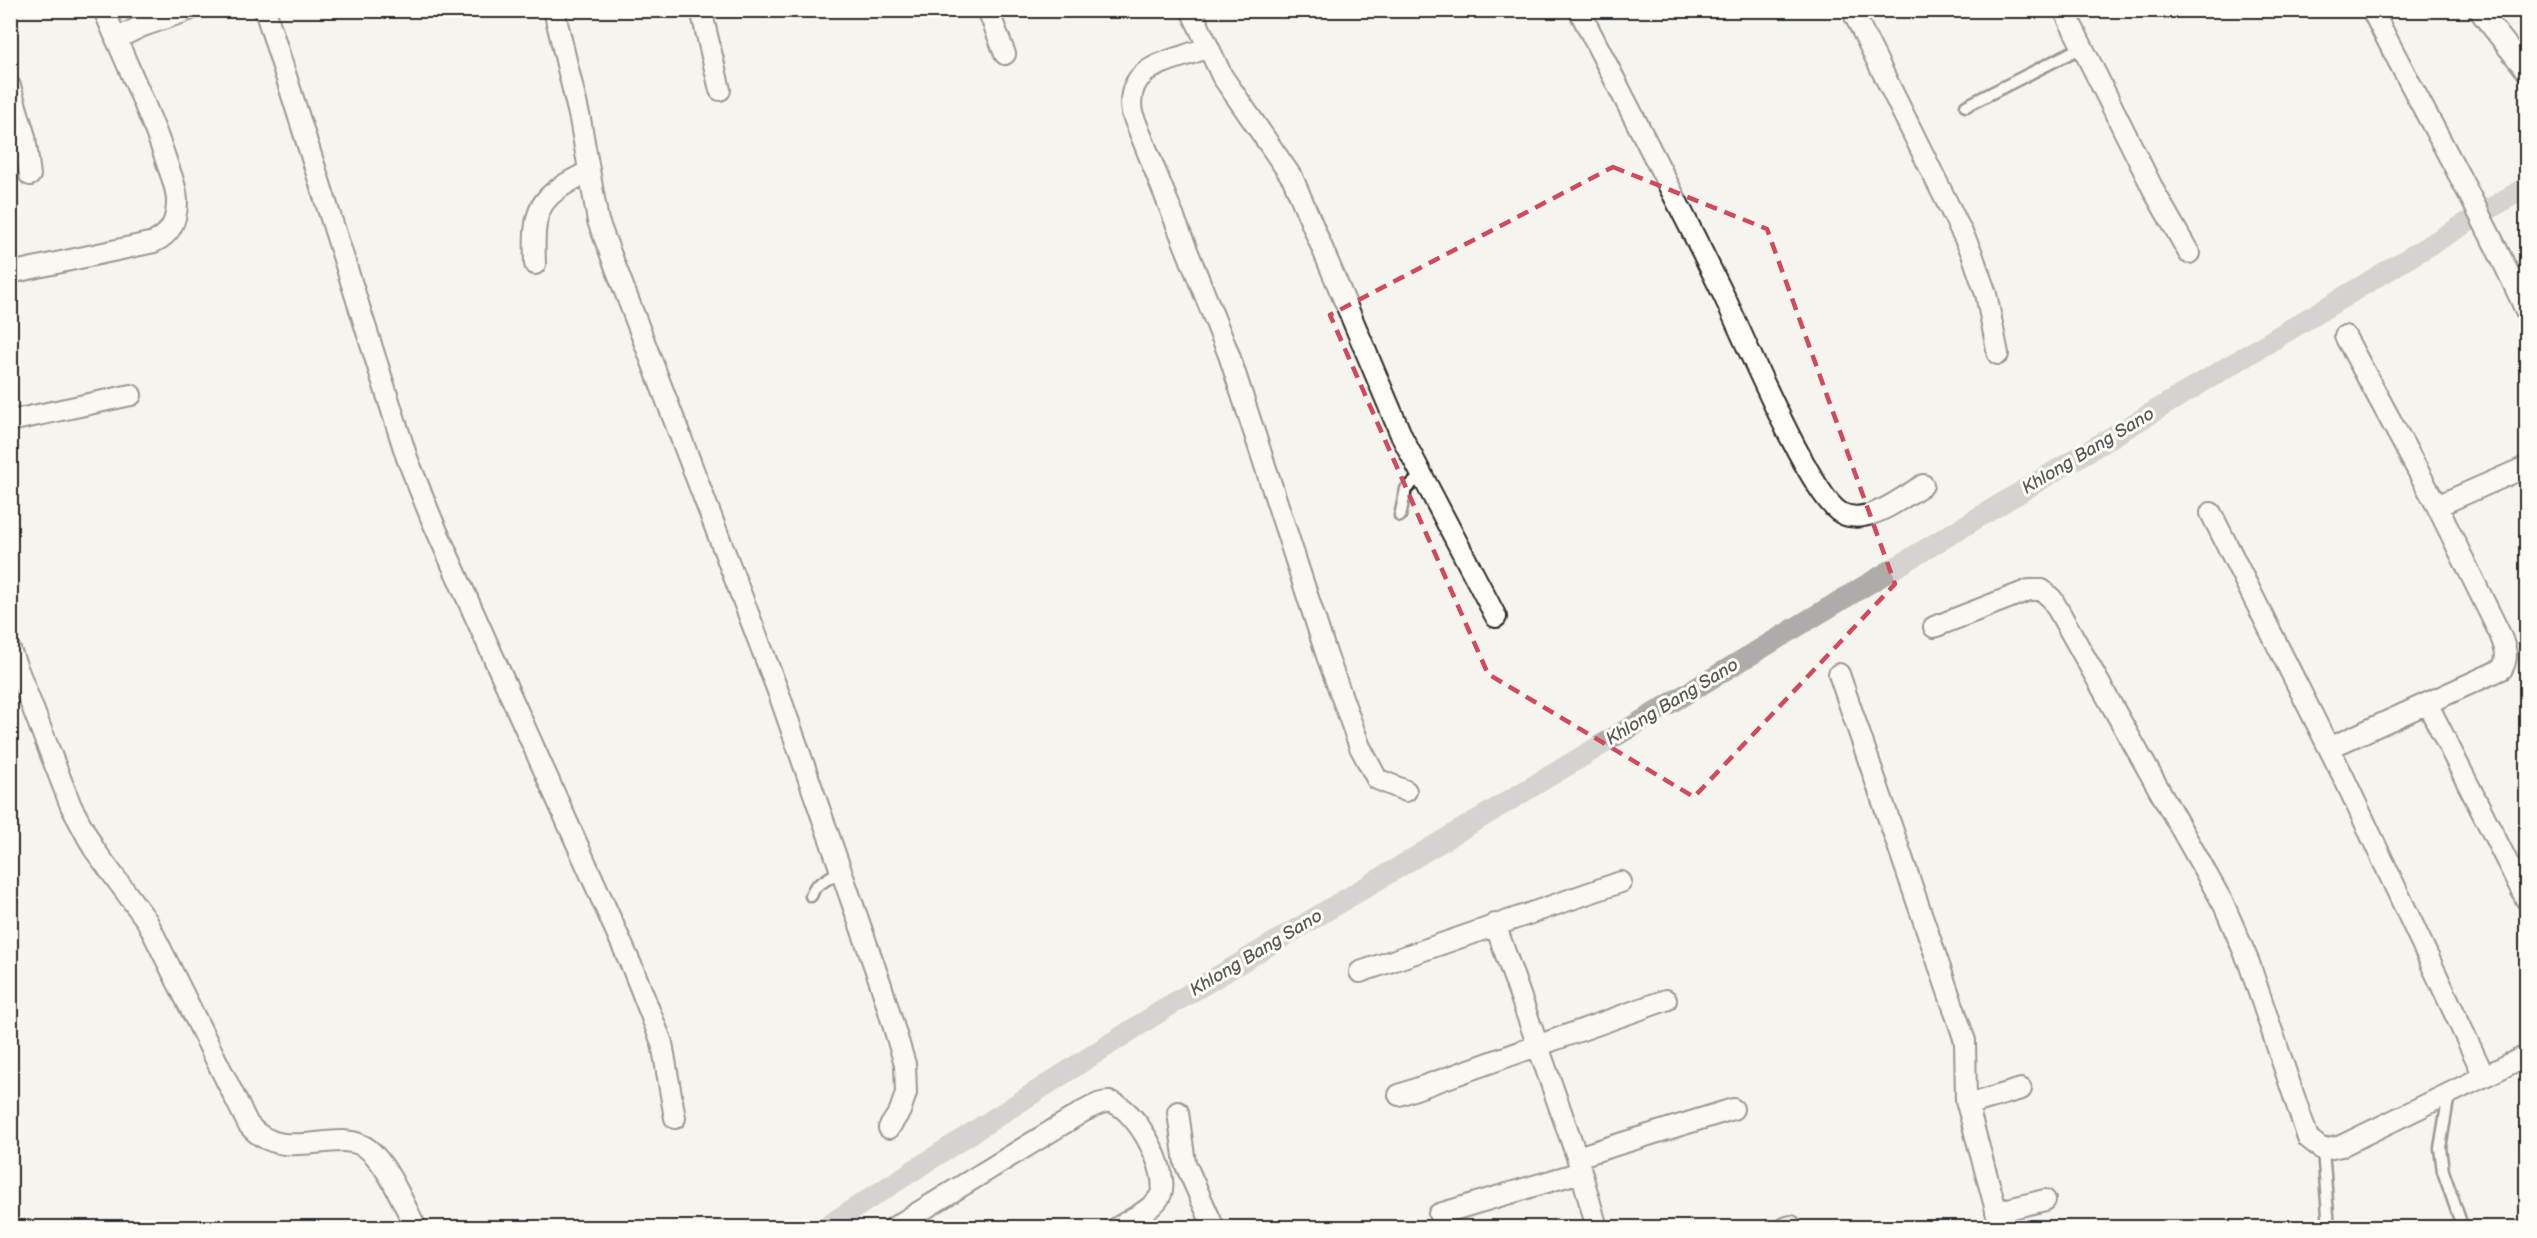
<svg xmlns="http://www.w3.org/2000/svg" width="2537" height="1238" viewBox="0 0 2537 1238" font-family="'Balsamiq Sans',sans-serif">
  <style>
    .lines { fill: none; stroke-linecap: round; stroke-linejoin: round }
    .canal { stroke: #adaca9; stroke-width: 21 }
    .lane-casing { stroke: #2b2b2b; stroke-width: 15 }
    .street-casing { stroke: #2b2b2b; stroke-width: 24 }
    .lane { stroke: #fdfcf7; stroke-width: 10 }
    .street { stroke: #fdfcf7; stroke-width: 20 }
    .marked { fill: none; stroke: #d1495b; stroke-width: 4.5; stroke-dasharray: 12 8; stroke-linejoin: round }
    .labels { text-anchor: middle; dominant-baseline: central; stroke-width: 6; stroke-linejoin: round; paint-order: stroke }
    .water-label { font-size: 18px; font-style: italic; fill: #585857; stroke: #fdfcf7 }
  </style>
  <rect width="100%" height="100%" fill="#f5f4ef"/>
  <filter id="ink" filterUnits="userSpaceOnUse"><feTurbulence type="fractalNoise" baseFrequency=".0167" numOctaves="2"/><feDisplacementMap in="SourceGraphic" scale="12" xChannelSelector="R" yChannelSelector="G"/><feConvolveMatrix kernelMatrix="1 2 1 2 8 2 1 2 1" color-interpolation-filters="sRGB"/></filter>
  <g filter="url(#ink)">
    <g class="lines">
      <path class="canal" d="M824,1228L1172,1004L2526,187"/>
      <g class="lane-casing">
        <path id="lane" d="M1966,106L2082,47
          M1400,516L1406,489L1422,475
          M811,896L815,887L841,870
          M2449,1094L2440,1148L2443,1171L2460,1220
          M2323,1150L2329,1228"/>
      </g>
      <g class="street-casing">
        <path id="street" d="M265,10L407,458L432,520L633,969L662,1043L675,1118
          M554,10L580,119L598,221L779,694L881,985L905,1064L906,1093L900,1111L889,1128
          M701,10L720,90
          M988,10L1005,54
          M1191,10L1222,76L1293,179L1402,437L1496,617
          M1579,10C1628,106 1678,202 1725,298C1744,338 1811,497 1841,513C1866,527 1902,498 1923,485
          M1852,10L1971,251L1986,294L1998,354
          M2064,10L2155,193L2189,253
          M2372,10C2423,111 2480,208 2526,311
          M2479,10L2526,70
          M116,39L140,27L189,10
          M1208,47C1172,63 1124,63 1132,113L1229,355L1327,656L1360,747L1377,779L1406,791
          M10,86L25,137L30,175
          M535,264C533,208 537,197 588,172
          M10,273L154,242C171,234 177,221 177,201C177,186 169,171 165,157C148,107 124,59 104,10
          M2345,336L2437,506L2526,467
          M10,421L131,395
          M2211,513L2344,778L2484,1076
          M1934,627L2029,590H2042L2052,599L2224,905L2249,963L2304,1126L2308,1138L2323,1150L2341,1146L2526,1056
          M10,650L71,806L94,849L147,921L248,1124C282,1167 339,1125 368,1149C388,1165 404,1205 416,1228
          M1839,674L1965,1041L1966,1100L2001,1228
          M2428,705L2526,899
          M2329,748L2502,669C2510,655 2504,645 2499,632L2437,506
          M1495,924L1577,1157L1597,1228
          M1360,972L1621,882
          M1399,1095L1666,1000
          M1967,1105L2021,1089
          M1178,1112L1185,1163L1214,1228
          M1577,1157L1733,1109
          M1996,1212L2045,1200
          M1439,1214L1581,1172
          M893,1228L1084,1111C1092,1107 1101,1101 1110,1102C1135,1106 1170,1171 1161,1194C1155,1209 1130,1219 1117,1228
          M1785,1228L1791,1226"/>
      </g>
      <use href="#lane" class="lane"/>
      <use href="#street" class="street"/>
    </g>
  </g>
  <path d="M0 0H2537V1238H0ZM1613,167L1767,229L1895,584L1694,797L1488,674L1330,315Z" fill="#f5f4ef" fill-opacity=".55" fill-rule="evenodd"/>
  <path class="marked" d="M1613,167L1767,229L1895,584L1694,797L1488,674L1330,315Z"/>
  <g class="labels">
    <g class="water-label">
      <text transform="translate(2088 451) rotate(-31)">Khlong Bang Sano</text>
      <text transform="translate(1672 702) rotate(-31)">Khlong Bang Sano</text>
      <text transform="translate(1256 953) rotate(-31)">Khlong Bang Sano</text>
    </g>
  </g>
  <rect width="2537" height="1238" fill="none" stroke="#fdfcf7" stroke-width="36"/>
  <rect x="18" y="18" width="2501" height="1202" fill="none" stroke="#2b2b2b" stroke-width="2" filter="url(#ink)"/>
</svg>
